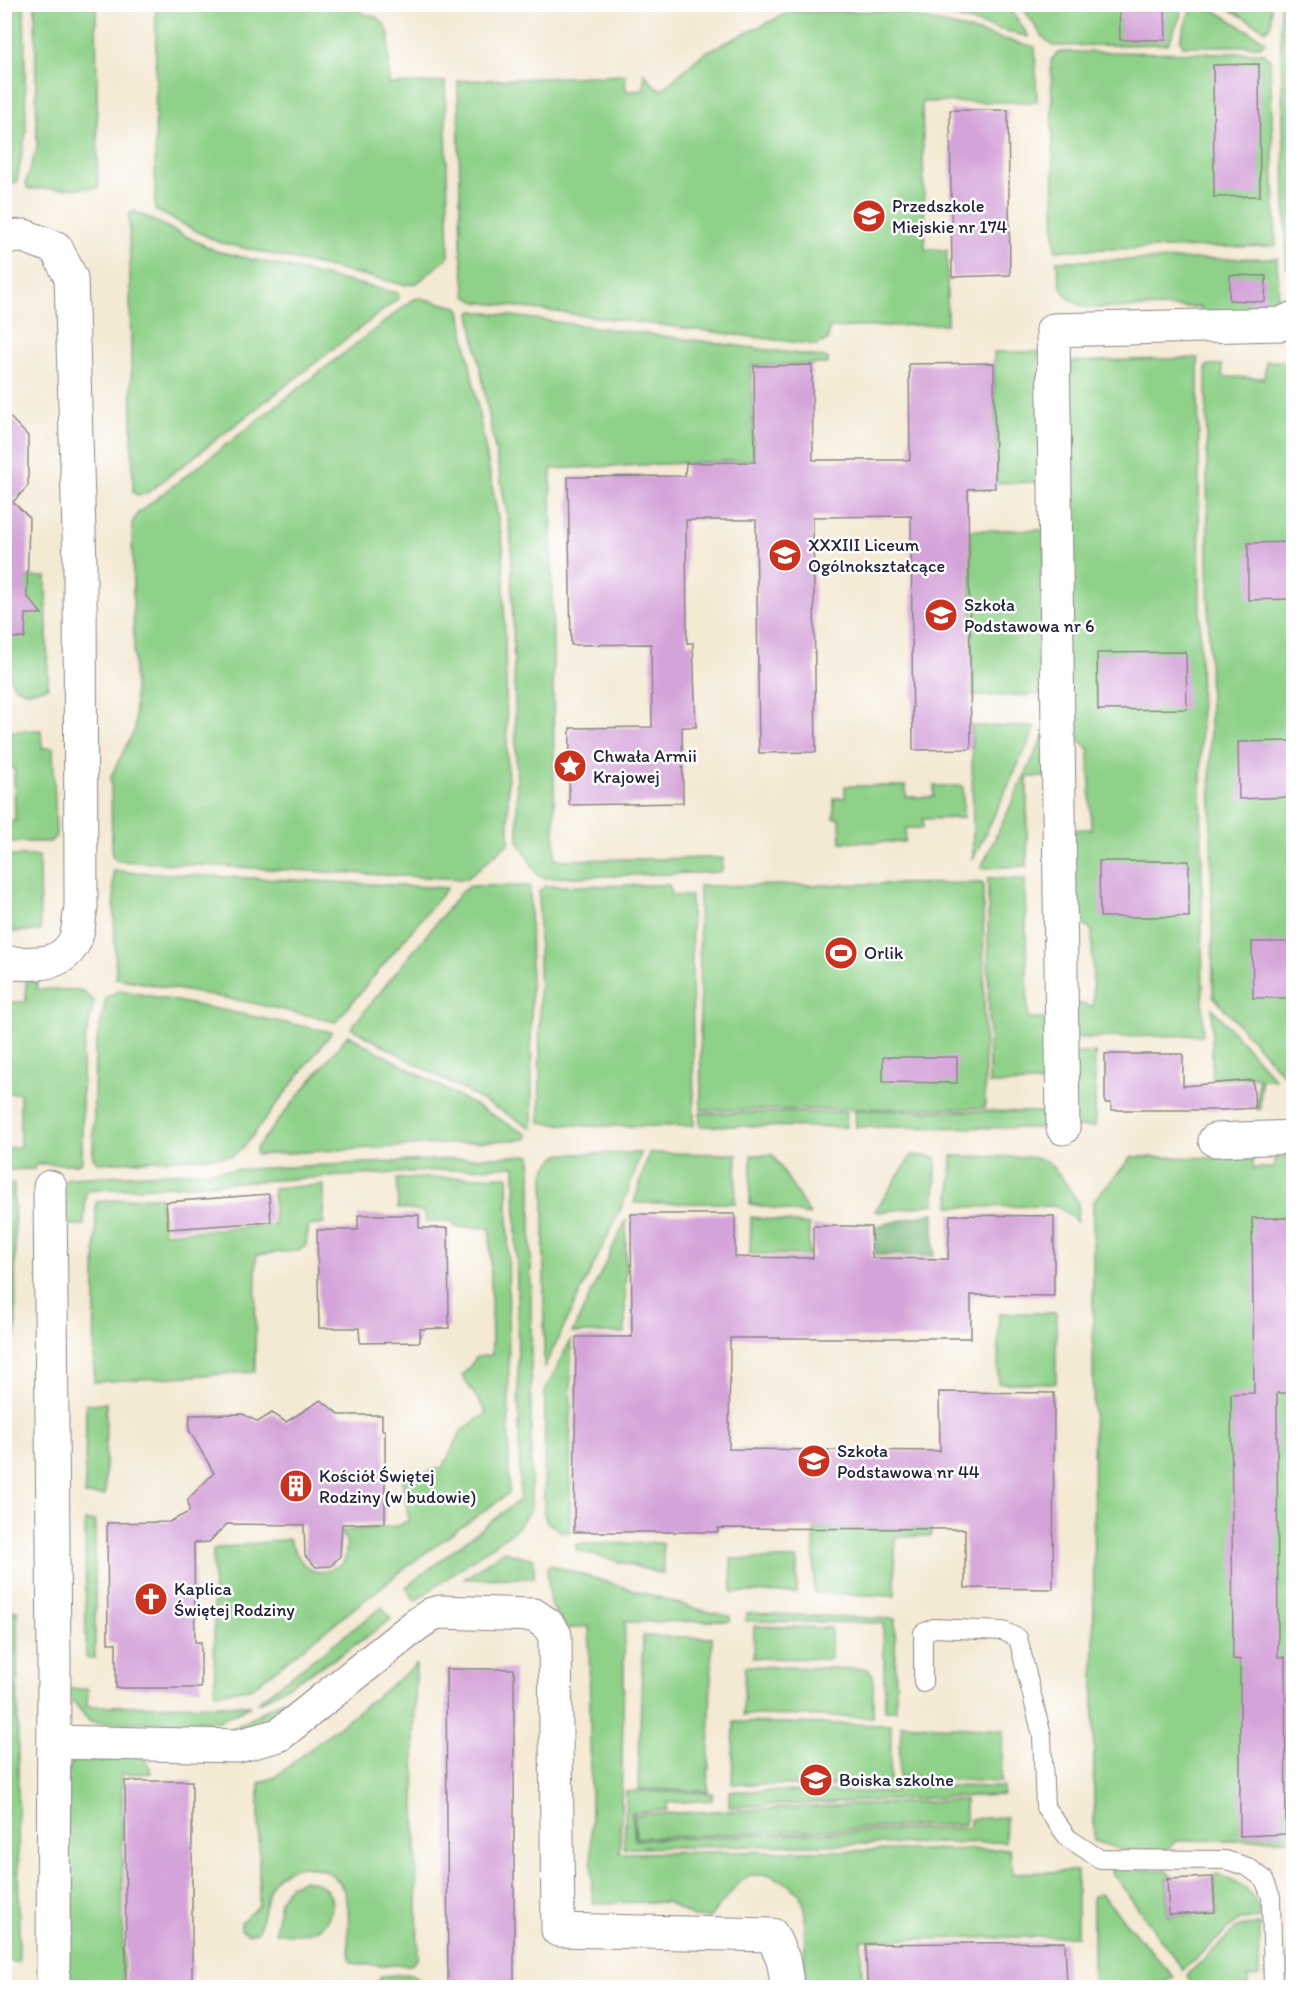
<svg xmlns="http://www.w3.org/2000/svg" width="1298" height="1992" viewBox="0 0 1298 1992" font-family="Itim,sans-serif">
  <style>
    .green { fill: #8fd189; stroke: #587a62; stroke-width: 1.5 }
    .forest { fill: #73b375; stroke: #4a6a58; stroke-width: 1.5 }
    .building { fill: #d4a3d9 }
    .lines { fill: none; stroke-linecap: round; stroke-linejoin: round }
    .lane-casing { stroke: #8b8687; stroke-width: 20 }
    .street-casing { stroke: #8b8687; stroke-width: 35 }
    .lane { stroke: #fff; stroke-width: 18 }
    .street { stroke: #fff; stroke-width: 33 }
    .labels { text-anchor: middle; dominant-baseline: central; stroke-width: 5; stroke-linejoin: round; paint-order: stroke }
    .poi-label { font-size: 18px; fill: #22223b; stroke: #fff; text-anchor: start }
  </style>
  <rect width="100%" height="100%" fill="#fff"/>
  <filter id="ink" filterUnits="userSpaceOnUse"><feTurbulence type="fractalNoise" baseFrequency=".0167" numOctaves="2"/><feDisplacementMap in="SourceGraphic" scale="12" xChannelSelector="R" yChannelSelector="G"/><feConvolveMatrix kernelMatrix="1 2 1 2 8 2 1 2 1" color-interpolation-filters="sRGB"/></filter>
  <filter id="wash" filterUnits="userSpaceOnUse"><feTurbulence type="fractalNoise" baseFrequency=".008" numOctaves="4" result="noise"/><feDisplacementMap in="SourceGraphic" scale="24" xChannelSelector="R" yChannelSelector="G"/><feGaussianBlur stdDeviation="1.35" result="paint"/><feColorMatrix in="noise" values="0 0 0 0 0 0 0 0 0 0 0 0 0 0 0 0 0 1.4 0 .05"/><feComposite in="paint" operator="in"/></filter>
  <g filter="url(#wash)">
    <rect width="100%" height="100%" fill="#f4e9d3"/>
    <path class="green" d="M5,4L24,5L26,132L17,181L5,189Z
      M35,5H96L98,188L28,189L26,182L37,148Z
      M156,5H362V14C377,15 385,20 389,35V84L445,82L449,256L417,283L405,285L218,242L155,210Z
      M979,5H1008L1029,37L931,11C946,12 969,18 979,5Z
      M1021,5H1181L1180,17L1168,44L1053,46L1042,36Z
      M1222,5H1271V24L1266,30Z
      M1280,5H1293V268H1287Z
      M1195,8H1211L1265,41L1262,46H1183L1180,40L1188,16Z
      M895,11L1035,47L1037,102H922L925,249L947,250V324L829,328L828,340L817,345L477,302L466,296L461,252L458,81L625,75L626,91L644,90V73L655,86L662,90L704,53L790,12Z
      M1058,52L1264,53L1270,59L1276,246L1055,250L1051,60Z
      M134,211L216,251L398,293L399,298L147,493L139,496L133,492L129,214Z
      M1277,258C1277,274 1283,299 1270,311L1201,317V307L1089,308C1060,299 1060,289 1057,261Z
      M420,298L457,307L460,310L503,546L509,843L466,879H462L118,861L112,857L111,776L135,729L132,523L138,513L414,299Z
      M474,311L828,358V364L753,365L751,368L754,460L551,469L555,860L723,858L722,872L544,878L538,876L518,840L511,536L470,313Z
      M994,352H1038L1042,482L997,483Z
      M1198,358L1203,1035L1080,1038L1070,1031V1001L1093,1007L1092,930L1069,917L1068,830L1091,829L1089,750L1067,727L1062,362Z
      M1266,361H1293V1080H1288L1213,996L1206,369L1208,365H1222L1223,377L1264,378Z
      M970,530H1045L1044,695L973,696Z
      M25,577H46L48,687L28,692L14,686L6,668L5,637L31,610L30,599L28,597H24Z
      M972,726L1036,727L973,860Z
      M1047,729V777H1027V866L981,868Z
      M41,730L42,748H53L56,836L50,842H5V821H15L14,768H5V731Z
      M845,786H906V797H934V786H963V818L923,819V828H906L905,842H841L840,819L834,818V798H845Z
      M5,856H39L40,931L5,932Z
      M113,871L447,888L336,1022L252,1003L116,978Z
      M988,878L1025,879L1028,1019H1050L1051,1072L1042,1083L989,1084Z
      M983,883L985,1108L701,1110L699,886Z
      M669,885L671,895L691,896L694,1126H591L540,1123L539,891L545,886Z
      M470,886H530L532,1128L351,1028L462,891Z
      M26,981H37V989L81,990L94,1001L82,1056V1161L78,1164H37L34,1169L5,1170V1148L20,1147V1093H5V1002H26Z
      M120,990L332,1032L244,1147L232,1156L99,1163L93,1157L95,1050L106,998Z
      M1212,1008L1275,1079H1261L1260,1110L1257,1109L1258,1077L1212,1079Z
      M348,1035L528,1135L527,1139L256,1155V1148Z
      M1070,1053H1095V1127H1071Z
      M855,1110L1050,1112V1128L856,1127Z
      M847,1112L846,1127L700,1126V1113Z
      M641,1153L624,1202L544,1368V1174C548,1164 552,1159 562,1154Z
      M649,1153L737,1154L735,1203H634Z
      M531,1155V1509L516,1529L415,1601L406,1587L520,1499L515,1166L86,1191L84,1225H61V1186L68,1178Z
      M751,1155H773L810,1215L750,1204Z
      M912,1155L936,1157L935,1204L880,1212L875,1211Z
      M952,1156L1028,1157L1047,1161L1062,1178L1078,1202L1077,1222L1058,1206L950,1207Z
      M1132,1157L1253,1158V1168H1274V1157H1293V1839L1176,1841L1166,1851L1121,1850L1094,1841L1093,1201Z
      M508,1176L509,1493L417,1559L252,1688L215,1693L213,1549L289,1539C302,1568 313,1583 344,1562C347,1550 349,1540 340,1531L398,1526L409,1520L402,1480L443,1467L462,1430L487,1413L462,1376L477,1357L492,1355L490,1228L455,1227L453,1221L426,1222L424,1212L398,1208L397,1179Z
      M5,1184H14L16,1333V1336H5Z
      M324,1185V1224L308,1226L306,1245L300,1250L256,1255L255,1372L94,1382L96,1202L160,1196L164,1233L274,1225L273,1188Z
      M751,1217L809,1225V1255L750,1254Z
      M626,1220L625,1333H572Z
      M999,1313H1056V1383H998Z
      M571,1339L570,1532H562L546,1521L544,1514L545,1391Z
      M106,1403L105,1495H85L86,1404Z
      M85,1521H95V1658L86,1657Z
      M814,1528L931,1529V1536L895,1537V1596L814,1593Z
      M663,1543V1574L576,1550V1544Z
      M503,1551L534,1559V1578L464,1579Z
      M731,1559H797V1593L732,1592Z
      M550,1565L704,1611L730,1616V1621L625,1622L620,1853L1010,1849L1012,1873L1077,1871V1936L861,1940L862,1987H804L805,1908L800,1895L786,1883L770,1875H750L739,1883L709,1918L693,1917L667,1902L592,1903L589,1626L567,1629L550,1604L547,1569Z
      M382,1607L391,1619L342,1654L259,1703L257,1702Z
      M5,1610L17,1611L19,1962L4,1961Z
      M747,1613L895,1619L896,1710H885L883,1623L746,1621Z
      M754,1626L831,1628V1659L753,1658Z
      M643,1636L712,1638L708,1791L638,1789Z
      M416,1665L414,1744L418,1958L411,1965H360L351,1962C344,1940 353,1915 345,1893C340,1880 329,1870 315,1868C304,1865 299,1866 288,1870C263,1879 267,1912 257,1932L248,1934L241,1929V1922L259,1905V1783L275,1777Z
      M745,1666L868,1669L873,1675V1717L743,1715Z
      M335,1670L260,1726L229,1731Z
      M66,1689H88L87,1706L251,1705L220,1721L99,1723L90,1722L66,1693Z
      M734,1722L891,1725L890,1787L732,1784Z
      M901,1724L1003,1730L1001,1782L899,1777Z
      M139,1755L148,1762L151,1773L122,1774L123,1987H68L67,1775L71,1764L78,1757Z
      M898,1785L1003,1787V1795L729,1807V1791L895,1792Z
      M635,1791L713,1793L712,1800L667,1803V1810L632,1813L635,1840L970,1827V1819L1006,1817L1005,1842L624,1848L626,1792Z
      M965,1800V1824L636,1838L634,1815Z
      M1113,1869L1165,1870L1173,1878L1166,1879L1168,1916L1217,1913L1214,1877L1217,1874C1241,1884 1257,1891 1260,1919L1239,1920L1183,1970L1111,1871Z
      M304,1880C313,1882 323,1884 328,1892C337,1906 328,1926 313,1931C301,1936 288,1933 275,1933L280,1900L289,1886Z
      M1101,1894L1174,1977L1157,1987H1093V1896Z
      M1293,1903V1987H1288L1289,1917Z
      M1260,1925L1259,1976L1248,1977V1987H1195L1187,1975L1239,1926Z
      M411,1974L417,1979V1987H376L381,1976Z"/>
    <path class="forest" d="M934,1213V1256L876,1255L875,1226Z"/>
    <g id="blocks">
      <path class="building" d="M1119,4H1165L1166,40H1120Z
        M1259,64L1260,196L1214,197L1213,65Z
        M950,110H1008L1010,275L952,277Z
        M1230,275L1266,276L1265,302L1229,300Z
        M994,363L995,488L968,489L971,749L913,750L911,516L813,517L816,752L759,753L756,520H686L687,643H693L696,727H682L683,803L569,805L570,728L652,727L651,644L571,645L568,477L685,476L686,463L755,462L754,366L812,365L813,460H910L909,364Z
        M4,411L28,436V486L13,502L29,517L27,596L42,614H26L25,638H4Z
        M1293,542V599L1248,600V543Z
        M1186,652L1187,709L1098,710L1097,653Z
        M1293,741V797L1239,799L1238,742Z
        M1099,861H1189V917H1100Z
        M1252,942H1293V998H1253Z
        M1105,1054H1183V1086L1253,1080L1255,1108L1224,1110H1111V1103H1105Z
        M883,1057H957V1083L883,1082Z
        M269,1194L271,1222L168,1229L166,1202Z
        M631,1214H735V1257L813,1258V1226H848L871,1227L872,1258L948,1259L950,1215L1054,1216V1296L971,1295V1338H730L729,1449L940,1451L939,1392L1054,1393L1053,1589L965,1588V1529L718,1528V1532H574L576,1337H632Z
        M358,1215H419V1228H448L449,1328L420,1329V1342L360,1343L359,1328H319L317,1230H358Z
        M1252,1218H1293V1393H1277L1278,1657H1285L1286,1834L1240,1836V1660L1233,1659L1231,1394L1254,1393Z
        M321,1400L340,1415H382V1430H385V1523L342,1524L340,1556L331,1566L316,1567L305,1556L304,1525L227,1524L209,1542L194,1543L195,1642H201V1688H116V1643H108L107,1523L169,1522L189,1512L188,1499L214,1473L189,1430L190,1415L243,1414L258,1422L272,1413L286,1422Z
        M446,1669H514V1988H448Z
        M125,1781H192V1988H126Z
        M1213,1877L1215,1912L1169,1915L1167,1879Z
        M1065,1942L1067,1988H867L866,1944Z"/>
    </g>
  </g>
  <g filter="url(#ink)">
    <use href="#blocks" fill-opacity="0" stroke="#8b8687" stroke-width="1.5"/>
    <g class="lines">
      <g class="lane-casing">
        <path id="lane" d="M923,1683V1633L934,1628L1003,1631L1018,1638L1042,1736L1045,1807L1068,1838L1100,1859L1226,1860L1248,1867L1264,1879L1271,1897L1273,1988"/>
      </g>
      <g class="street-casing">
        <path id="street" d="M4,237L24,236L56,248L71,278L80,564L81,907C79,917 79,931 75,940C62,969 31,963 4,963
          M1063,1128L1053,330L1281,324L1294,318
          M1215,1140L1294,1137
          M50,1187L54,1660L53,1988
          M54,1742L238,1746L279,1735L416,1625L432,1614L440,1612L534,1615L547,1624L555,1635L558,1930L772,1935L783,1959L788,1988"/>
      </g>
      <use href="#lane" class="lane"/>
      <use href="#street" class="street"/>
    </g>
  </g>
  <defs>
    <g id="school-disc" transform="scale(1.725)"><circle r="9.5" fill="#c8321e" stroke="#fff"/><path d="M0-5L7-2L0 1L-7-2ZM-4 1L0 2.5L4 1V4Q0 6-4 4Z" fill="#fff"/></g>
    <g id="sight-disc" transform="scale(1.725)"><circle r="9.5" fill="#c8321e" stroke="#fff"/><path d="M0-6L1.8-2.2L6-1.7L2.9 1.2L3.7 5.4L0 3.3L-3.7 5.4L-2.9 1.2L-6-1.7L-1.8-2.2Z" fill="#fff"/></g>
    <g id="stadium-disc" transform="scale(1.725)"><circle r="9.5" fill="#c8321e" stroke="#fff"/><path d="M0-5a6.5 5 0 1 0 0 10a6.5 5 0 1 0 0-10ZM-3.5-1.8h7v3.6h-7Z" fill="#fff"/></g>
    <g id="building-disc" transform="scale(1.725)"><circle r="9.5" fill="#c8321e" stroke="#fff"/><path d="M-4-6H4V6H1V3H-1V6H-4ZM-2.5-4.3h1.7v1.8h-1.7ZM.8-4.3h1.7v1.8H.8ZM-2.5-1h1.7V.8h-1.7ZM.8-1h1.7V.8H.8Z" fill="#fff"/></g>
    <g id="church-disc" transform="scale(1.725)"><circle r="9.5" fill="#c8321e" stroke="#fff"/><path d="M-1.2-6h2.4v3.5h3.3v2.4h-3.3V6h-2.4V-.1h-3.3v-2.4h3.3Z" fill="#fff"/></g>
  </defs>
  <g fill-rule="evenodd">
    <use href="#school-disc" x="869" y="216"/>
    <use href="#school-disc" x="785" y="555"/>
    <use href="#school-disc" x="941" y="615"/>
    <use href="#sight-disc" x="570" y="766"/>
    <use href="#stadium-disc" x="841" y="953"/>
    <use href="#school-disc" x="814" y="1461"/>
    <use href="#building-disc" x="296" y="1486"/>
    <use href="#church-disc" x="151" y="1599"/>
    <use href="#school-disc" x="816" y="1780"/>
  </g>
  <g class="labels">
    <g class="poi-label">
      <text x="892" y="206">Przedszkole<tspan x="892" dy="21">Miejskie nr 174</tspan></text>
      <text x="808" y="545">XXXIII Liceum<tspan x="808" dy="21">Ogólnokształcące</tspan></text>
      <text x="964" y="605">Szkoła<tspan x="964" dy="21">Podstawowa nr 6</tspan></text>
      <text x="593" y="756">Chwała Armii<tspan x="593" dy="21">Krajowej</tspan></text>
      <text x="864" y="953">Orlik</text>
      <text x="837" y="1451">Szkoła<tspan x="837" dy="21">Podstawowa nr 44</tspan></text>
      <text x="319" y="1476">Kościół Świętej<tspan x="319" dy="21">Rodziny (w budowie)</tspan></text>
      <text x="174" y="1589">Kaplica<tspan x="174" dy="21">Świętej Rodziny</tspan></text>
      <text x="839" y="1780">Boiska szkolne</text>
    </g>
  </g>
  <rect width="1298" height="1992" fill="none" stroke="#fff" stroke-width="24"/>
</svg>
